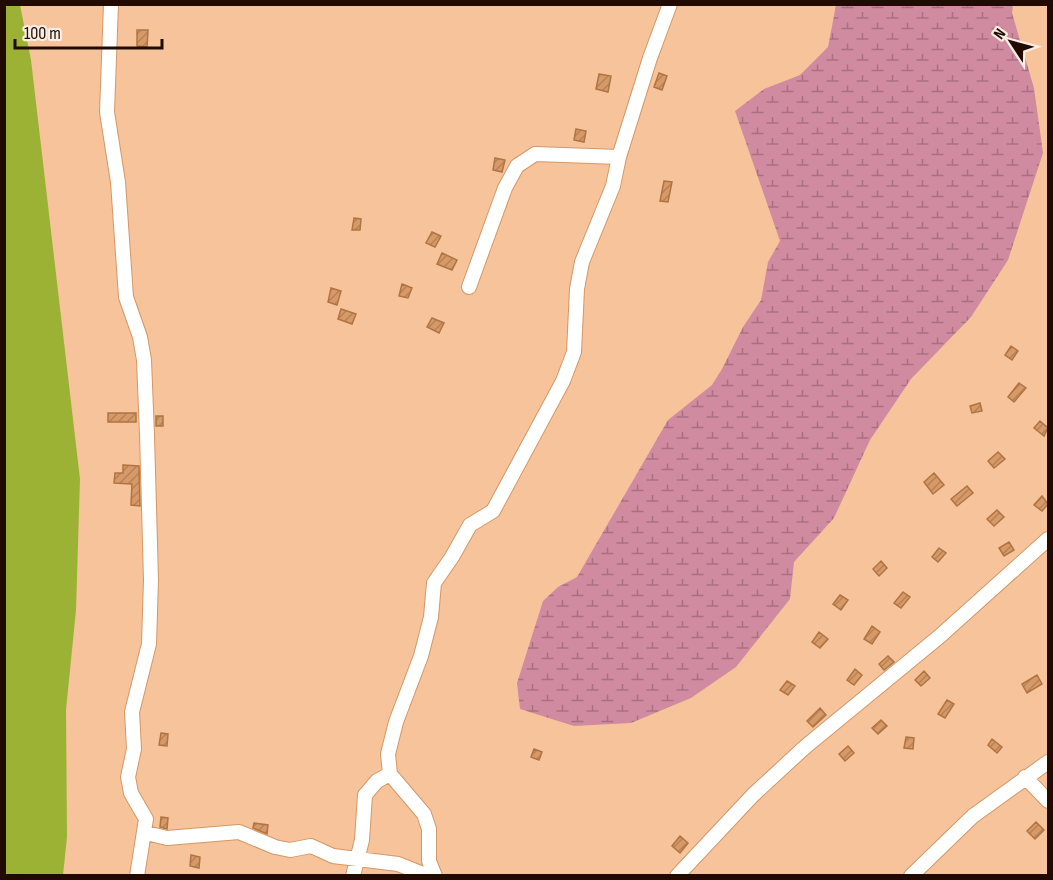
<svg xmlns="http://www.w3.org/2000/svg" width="1053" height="880" viewBox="0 0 1053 880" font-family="'Sofia Sans Condensed',sans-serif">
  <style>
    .wetland { fill: url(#wetland-marsh) }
    .water { fill: #9cb234 }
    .building { fill: url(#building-hatch); stroke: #af7442; stroke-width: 1.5 }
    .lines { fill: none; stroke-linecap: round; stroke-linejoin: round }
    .minor-casing { stroke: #d59765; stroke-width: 16 }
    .minor { stroke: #fff; stroke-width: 14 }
  </style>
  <defs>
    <pattern id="wetland-marsh" width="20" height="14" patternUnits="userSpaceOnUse" patternTransform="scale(1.5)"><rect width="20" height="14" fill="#d18ba1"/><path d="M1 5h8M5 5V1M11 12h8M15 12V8" fill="none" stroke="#a97081"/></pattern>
    <pattern id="building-hatch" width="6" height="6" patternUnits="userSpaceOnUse" patternTransform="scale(1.5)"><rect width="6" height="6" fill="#d79967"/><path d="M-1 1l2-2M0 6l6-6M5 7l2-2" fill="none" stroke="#b88258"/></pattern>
  </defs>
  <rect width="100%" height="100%" fill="#f7c39b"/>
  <path class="wetland" d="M836,5H1013L1012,13L1034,88L1043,153L1008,260L971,317L911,379L870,440L834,518L794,562L790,599L736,667L691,698L631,723L574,726L520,709L517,683L543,601L558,587L577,577L668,420L712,385L722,369L743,327L761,300L768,262L780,241L735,111L764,89L800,75L828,47Z"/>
  <path class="water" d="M20,5L31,60L80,479L76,610L66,710L67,837L63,875H4V5Z"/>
  <path class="building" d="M137,30H148L147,47L137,46Z
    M659,73L667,76L662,90L654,87Z
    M599,74L611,76L608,92L596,89Z
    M576,129L586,131L584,142L574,140Z
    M495,158L505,160L502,172L493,170Z
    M664,181L672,182L668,202L660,201Z
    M354,218L361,219L360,230H352Z
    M432,232L441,236L435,247L426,243Z
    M442,253L457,260L452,270L437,264Z
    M402,284L412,288L408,298L399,296Z
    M331,288L341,291L337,305L328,302Z
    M341,309L356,314L352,324L338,319Z
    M432,318L444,323L439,333L427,327Z
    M1011,346L1018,351L1012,360L1005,355Z
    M1019,383L1026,388L1014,402L1008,397Z
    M980,403L982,411L972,413L970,406Z
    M108,413H136V422H108Z
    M156,416H163V426H156Z
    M1040,421L1048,428L1044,436L1034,428Z
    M998,452L1005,459L994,468L988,461Z
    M123,465L139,466L140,506L131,505L132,484L114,483L115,473H123Z
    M934,473L944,485L933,494L924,482Z
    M967,486L973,493L957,506L951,499Z
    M1042,496L1048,504L1042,511L1034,505Z
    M997,510L1004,517L994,526L987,519Z
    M1009,542L1014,550L1004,556L999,548Z
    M939,548L946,553L938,562L932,557Z
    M881,561L887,568L879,576L873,569Z
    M903,592L910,597L901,608L894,603Z
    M840,595L848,600L841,610L833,604Z
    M872,626L880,632L872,644L864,639Z
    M819,632L828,639L820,648L812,642Z
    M888,656L894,662L884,670L879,664Z
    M855,669L862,675L854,685L847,680Z
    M924,671L930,678L921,686L915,680Z
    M1037,675L1042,684L1027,693L1022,684Z
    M787,681L795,686L788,695L780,690Z
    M947,700L954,704L945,718L938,714Z
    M820,708L826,715L813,727L807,721Z
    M881,720L887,726L878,734L872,728Z
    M161,733L168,734L167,746L159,745Z
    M906,737L914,738L913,749L904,748Z
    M992,739L1002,747L997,753L988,745Z
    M848,746L854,753L845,761L839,754Z
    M534,749L542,752L539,760L531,757Z
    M161,817L168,818L167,829L160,827Z
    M1036,822L1044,830L1035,839L1027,831Z
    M254,823L268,825L267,834L253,828Z
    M680,836L688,843L680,853L672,846Z
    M191,855L200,857L199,868L190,866Z"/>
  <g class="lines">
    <g class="minor-casing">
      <path id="minor" d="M111,4L107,112L118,182L126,297L140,337L144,360L147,435L151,580L149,644L132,712L134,749L128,777L131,793L146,819L137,876
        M469,287L505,188L517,166L535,154L619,157L650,58L670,4
        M1025,777L1048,801
        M146,833L167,838L239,832L275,847L290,850L311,846L333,856L398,864L428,876
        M353,876L362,840L365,795L377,781L390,774
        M435,876L429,861V829L424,814L390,774L388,754L396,722L421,656L431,617L434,583L452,557L470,525L493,511L563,381L574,352L577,289L582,262L613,186L619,157
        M677,876L753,795L805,747L940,636L1048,539
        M911,876L973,816L1048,762"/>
    </g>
    <use href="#minor" class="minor"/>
  </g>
  <rect width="1053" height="880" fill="none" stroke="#210b00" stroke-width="12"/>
  <g transform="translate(1011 42) rotate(306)" stroke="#faede3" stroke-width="4.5" paint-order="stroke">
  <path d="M0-4.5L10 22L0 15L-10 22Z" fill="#210b00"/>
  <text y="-9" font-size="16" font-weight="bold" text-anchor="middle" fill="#210b00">N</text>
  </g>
  <path d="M15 39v9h147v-9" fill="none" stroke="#210b00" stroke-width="3"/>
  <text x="24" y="39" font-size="18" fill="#210b00" stroke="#faede3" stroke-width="4.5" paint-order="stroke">100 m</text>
</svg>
